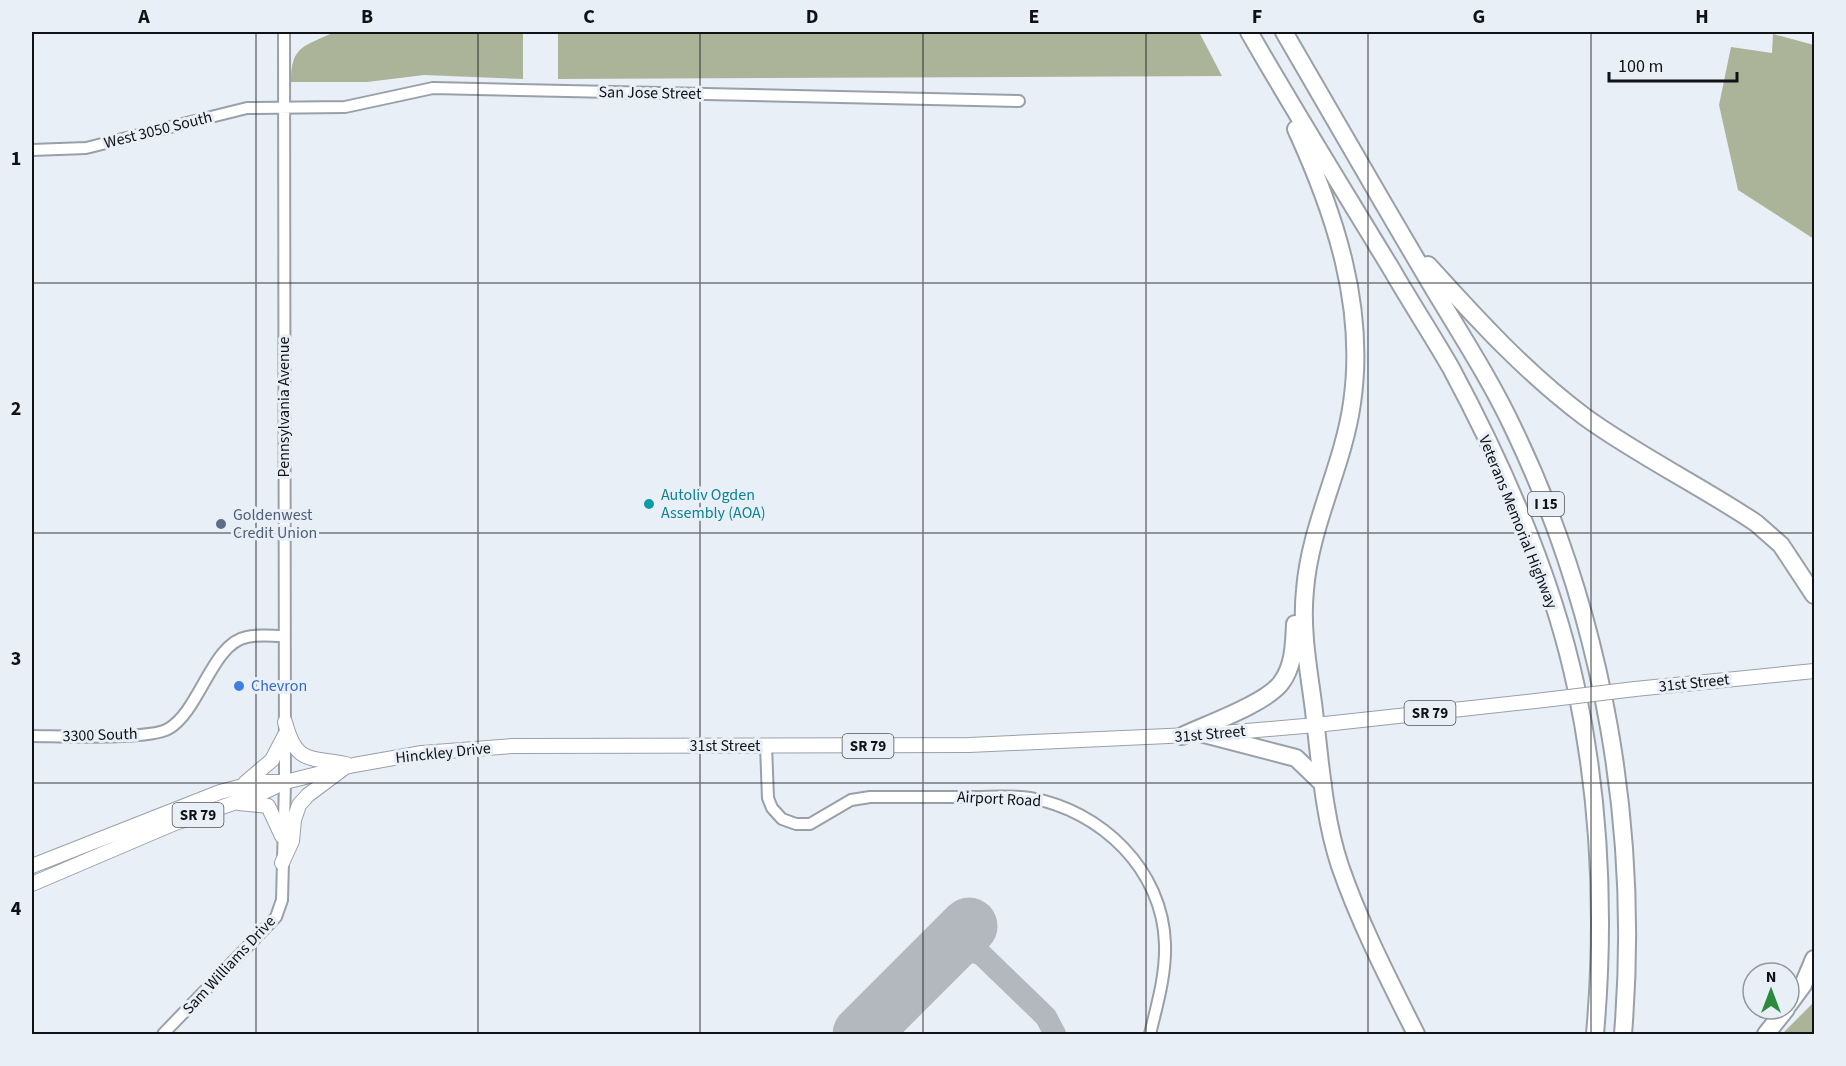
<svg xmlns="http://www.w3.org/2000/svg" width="1846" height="1066" viewBox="0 0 1846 1066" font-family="'Source Sans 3',sans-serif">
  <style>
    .forest { fill: #abb498 }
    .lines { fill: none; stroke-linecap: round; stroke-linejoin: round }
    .taxiway { stroke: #b2b8be; stroke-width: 22 }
    .runway { stroke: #b2b8be; stroke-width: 57 }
    .minor-casing { stroke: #9aa0a7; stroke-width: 14 }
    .major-casing { stroke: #9aa0a7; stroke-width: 16 }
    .highway-casing { stroke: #9aa0a7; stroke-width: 20 }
    .minor { stroke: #fff; stroke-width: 10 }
    .major { stroke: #fff; stroke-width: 14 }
    .highway { stroke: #fff; stroke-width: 16 }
    .major-bridge-casing { stroke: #9aa0a7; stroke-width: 16; stroke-linecap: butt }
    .major-bridge { stroke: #fff; stroke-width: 14 }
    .grid { fill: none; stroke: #101215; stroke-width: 1.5; stroke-opacity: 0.55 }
    .culture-dot { fill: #0f9aa8; stroke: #e9eff7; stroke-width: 2 }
    .service-dot { fill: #5c6f8a; stroke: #e9eff7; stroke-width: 2 }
    .shop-dot { fill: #3f7fe0; stroke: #e9eff7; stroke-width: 2 }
    .labels { text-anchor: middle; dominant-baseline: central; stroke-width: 6; stroke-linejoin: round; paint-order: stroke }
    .shield { fill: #e9eff7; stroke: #515459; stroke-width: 1.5 }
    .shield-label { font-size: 15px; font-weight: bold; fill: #101215 }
    .street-label { font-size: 16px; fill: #101215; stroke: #e9eff7 }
    .culture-label { font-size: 16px; fill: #0d838f; stroke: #e9eff7; text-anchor: start }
    .service-label { font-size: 16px; fill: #4e5e75; stroke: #e9eff7; text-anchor: start }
    .shop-label { font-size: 16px; fill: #366cbe; stroke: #e9eff7; text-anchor: start }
    .neatline { fill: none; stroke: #101215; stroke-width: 2 }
    .grid-label { font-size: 20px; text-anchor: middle; font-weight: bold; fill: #101215 }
  </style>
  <rect width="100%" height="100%" fill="#e9eff7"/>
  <path class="forest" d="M334,32H523V79L424,75L367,82H291C291,45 304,47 334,32Z
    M558,32H1199L1222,76L558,79Z
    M1773,34L1814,45V239L1738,190L1719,105L1731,47L1772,53Z
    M1814,1002V1034H1782Z"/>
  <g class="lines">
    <path class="taxiway" d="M933,962C948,950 964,947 982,955L1046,1017L1055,1034"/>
    <path class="runway" d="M861,1034L969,926"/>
    <g class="minor-casing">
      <path id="minor" d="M32,150L86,148L247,108L345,107L433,88L1019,101
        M32,736C58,736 149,740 168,729C200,711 212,643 247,637C258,634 272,636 283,636
        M766,746L768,798L772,808L782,819L796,824H810L851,800L870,797C903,797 937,797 970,797C990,797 1011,795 1030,798C1101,810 1163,870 1165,944C1166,975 1157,1005 1150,1034
        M163,1034L276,917L282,900L285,782L284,32"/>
    </g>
    <g class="major-casing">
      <path id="major" d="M1635,689L1814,671
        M285,722C296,764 309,757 346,764
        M1212,734L1316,725L1544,700
        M245,783L272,760L285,735
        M239,803L268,806L282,836
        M282,863L292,841L294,820L299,805L308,795L344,768
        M32,866L220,792L258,782H280
        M32,884L175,823L260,794L285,782L354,765L422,753L512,746L969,745L1190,735"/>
    </g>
    <g class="highway-casing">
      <path id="highway" d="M1249,32C1295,112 1344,191 1392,270C1411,303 1432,335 1451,368C1503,465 1553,579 1576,687C1600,800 1605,920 1595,1034
        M1284,32C1331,113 1378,195 1426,276C1456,327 1490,378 1515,432C1604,619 1640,828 1623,1034
        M1296,129C1335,214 1366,307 1352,403C1343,467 1310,525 1305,590C1301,628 1308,666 1313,703C1320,757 1323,815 1340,866C1360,924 1389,980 1416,1034
        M1428,265C1477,319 1526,373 1585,417C1639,456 1701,486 1756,523L1781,545L1814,595
        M1204,734L1296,758L1323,784
        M1182,736C1207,724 1265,704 1281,683C1294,666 1294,644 1295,624
        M1789,1004L1803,985L1814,959
        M1766,1034L1786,1009"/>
    </g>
    <use href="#minor" class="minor"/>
    <use href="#major" class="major"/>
    <use href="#highway" class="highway"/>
    <g class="major-bridge-casing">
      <path id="major-bridge" d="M1544,700L1635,689"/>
    </g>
    <use href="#major-bridge" class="major-bridge"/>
  </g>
  <path class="grid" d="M256,32V1034M478,32V1034M700,32V1034M923,32V1034M1146,32V1034M1368,32V1034M1591,32V1034M32,283H1814M32,533H1814M32,783H1814"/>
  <circle class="culture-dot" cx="649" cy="504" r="6"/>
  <circle class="service-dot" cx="221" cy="524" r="6"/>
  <circle class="shop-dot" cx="239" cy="686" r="6"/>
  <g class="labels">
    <g class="shield">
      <rect x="1528" y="492" width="36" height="24" rx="4.5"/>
      <rect x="1404.5" y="701" width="51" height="24" rx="4.5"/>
      <rect x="842.5" y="734" width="51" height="24" rx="4.5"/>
      <rect x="172.5" y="803" width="51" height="24" rx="4.5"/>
    </g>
    <g class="shield-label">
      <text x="1546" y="504">I 15</text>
      <text x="1430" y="713">SR 79</text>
      <text x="868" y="746">SR 79</text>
      <text x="198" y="815">SR 79</text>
    </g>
    <g class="street-label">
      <text transform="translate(650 93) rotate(1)">San Jose Street</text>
      <text transform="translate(158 130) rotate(-14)">West 3050 South</text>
      <text transform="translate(284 407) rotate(-90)">Pennsylvania Avenue</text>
      <text transform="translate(1518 522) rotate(68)">Veterans Memorial Highway</text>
      <text transform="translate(1694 683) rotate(-6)">31st Street</text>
      <text transform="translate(1210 734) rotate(-5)">31st Street</text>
      <text transform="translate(100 735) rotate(-2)">3300 South</text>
      <text x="725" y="746">31st Street</text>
      <text transform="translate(443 753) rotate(-6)">Hinckley Drive</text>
      <text transform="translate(999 799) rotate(3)">Airport Road</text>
      <text transform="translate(229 965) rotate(-47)">Sam Williams Drive</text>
    </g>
    <g class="culture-label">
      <text x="661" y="495">Autoliv Ogden<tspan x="661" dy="18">Assembly (AOA)</tspan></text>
    </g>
    <g class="service-label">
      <text x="233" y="515">Goldenwest<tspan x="233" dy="18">Credit Union</tspan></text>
    </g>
    <g class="shop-label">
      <text x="251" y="686">Chevron</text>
    </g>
  </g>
  <rect width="1846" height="1066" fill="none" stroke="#e9eff7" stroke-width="66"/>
  <g transform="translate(1771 991)"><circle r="28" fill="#e9eff7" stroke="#92979d" stroke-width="1.5"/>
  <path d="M0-4.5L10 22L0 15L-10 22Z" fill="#2c8a3c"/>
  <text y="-9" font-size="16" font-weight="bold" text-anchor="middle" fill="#101215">N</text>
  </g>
  <path d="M1609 72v9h128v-9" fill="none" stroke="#101215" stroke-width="3"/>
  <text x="1618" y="72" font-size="18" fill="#101215" stroke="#e9eff7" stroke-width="4.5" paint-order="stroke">100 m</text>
  <rect x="33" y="33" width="1780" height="1000" class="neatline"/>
  <g class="grid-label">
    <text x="144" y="23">A</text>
    <text x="367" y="23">B</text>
    <text x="589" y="23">C</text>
    <text x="812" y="23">D</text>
    <text x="1034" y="23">E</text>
    <text x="1257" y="23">F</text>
    <text x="1479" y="23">G</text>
    <text x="1702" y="23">H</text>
    <text x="16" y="165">1</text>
    <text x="16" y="415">2</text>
    <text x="16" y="665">3</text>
    <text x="16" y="915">4</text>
  </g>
</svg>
